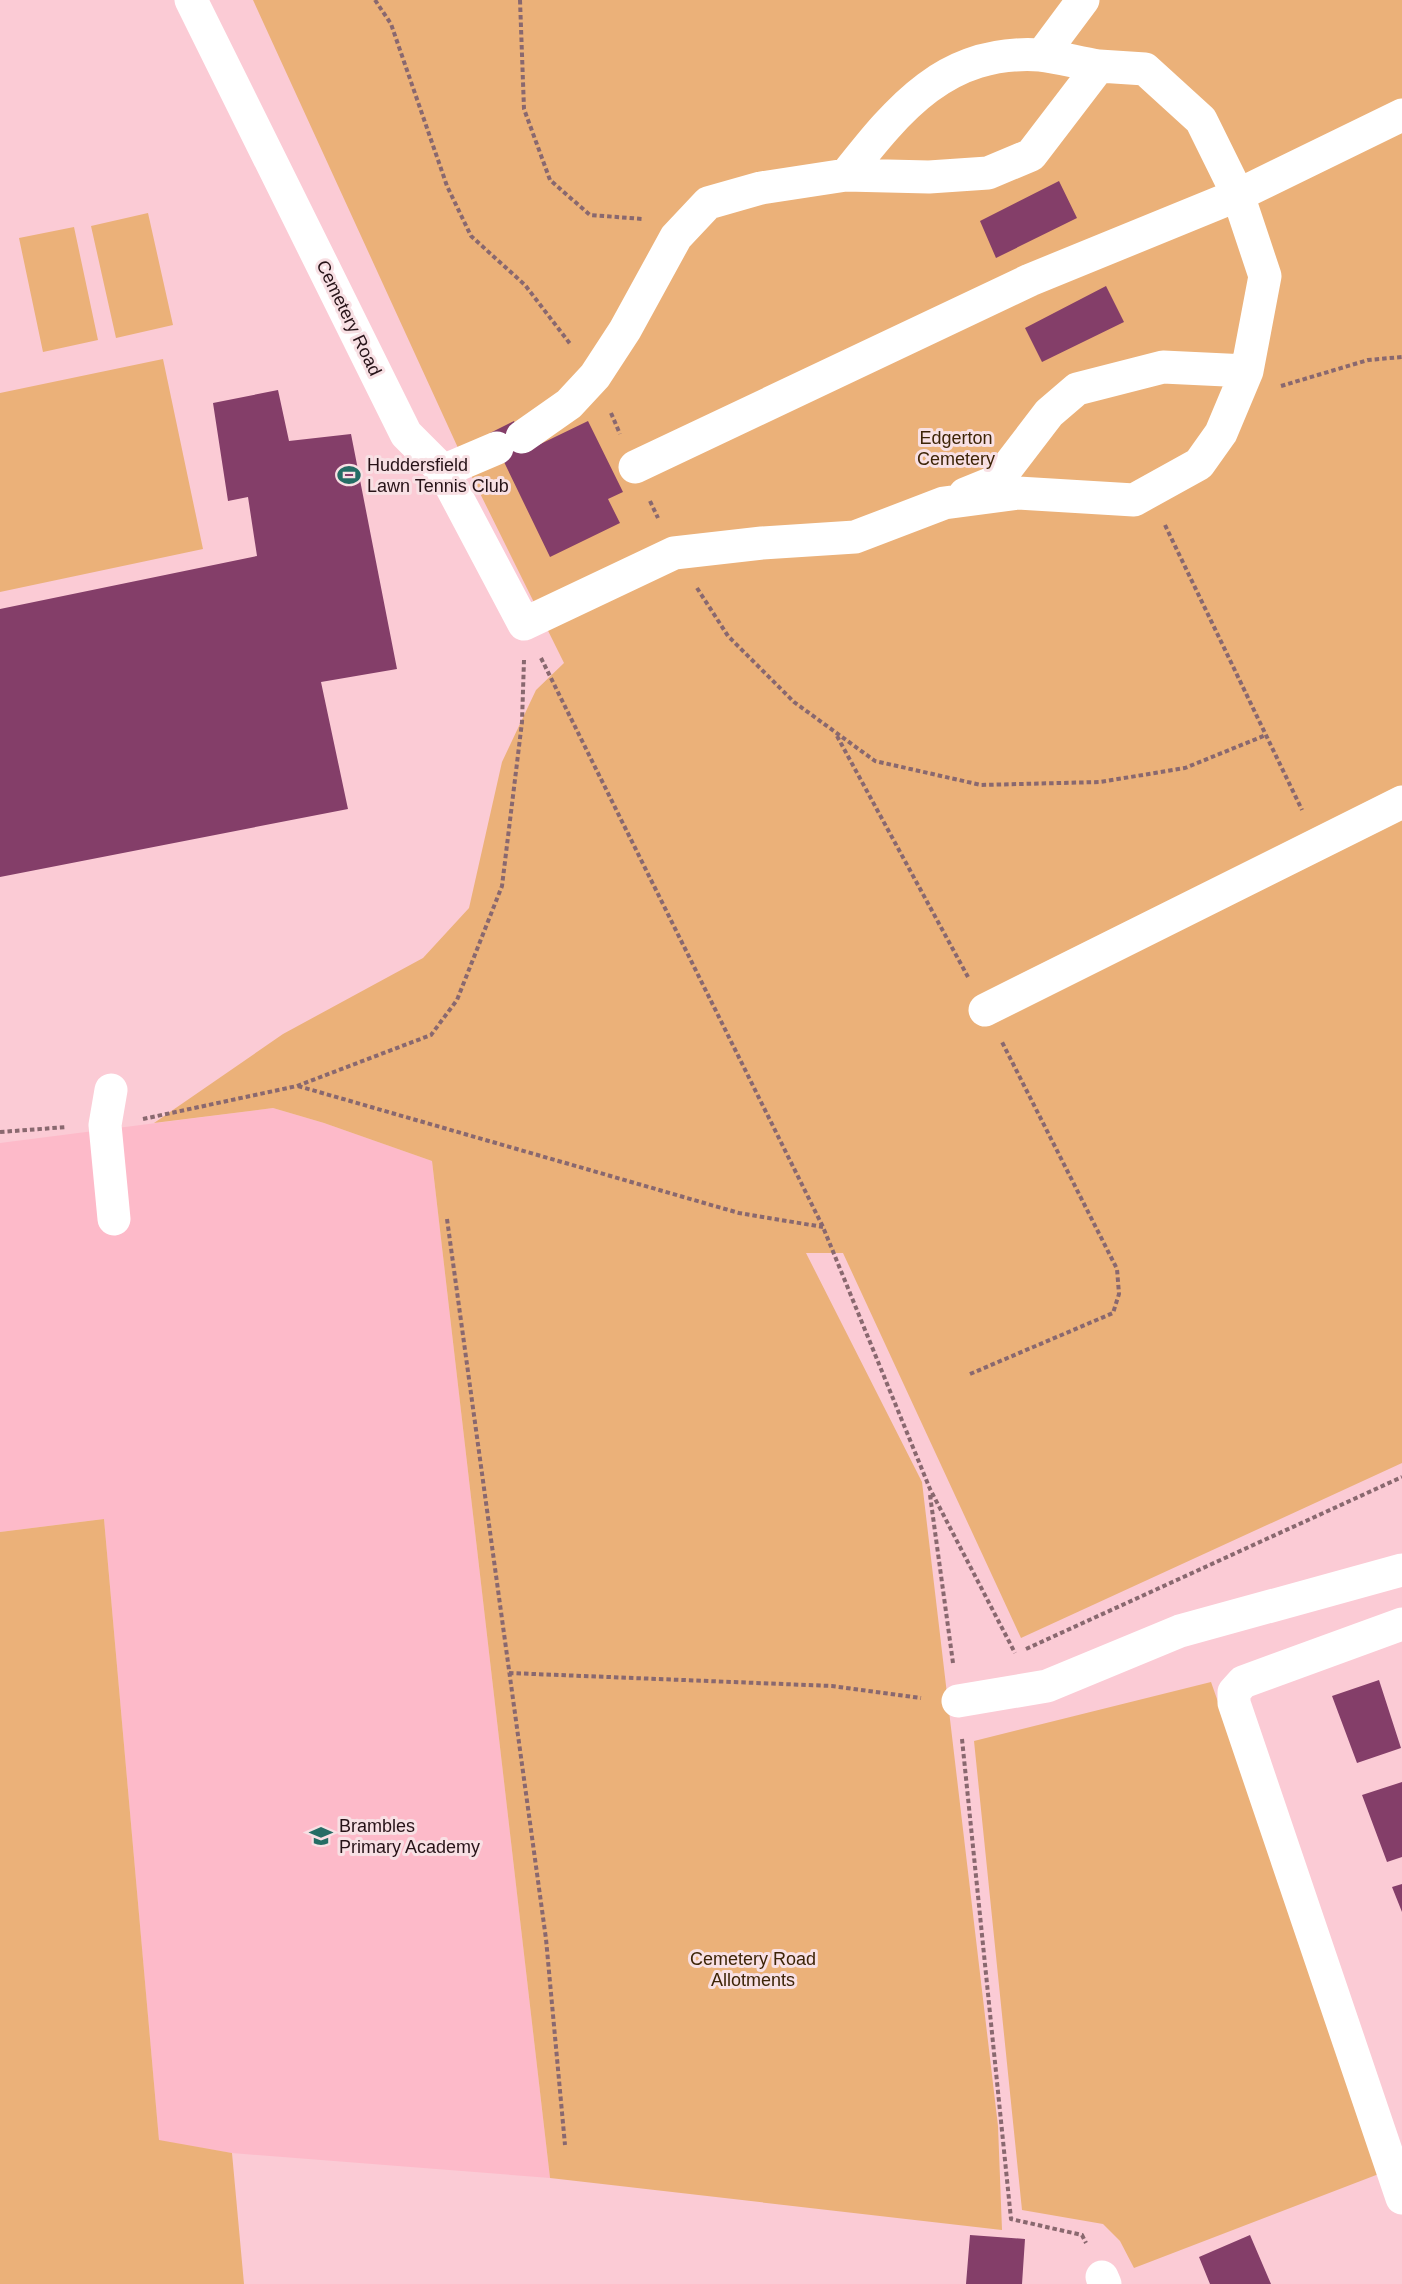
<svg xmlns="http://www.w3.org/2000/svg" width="1402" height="2284" viewBox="0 0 1402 2284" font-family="Arial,sans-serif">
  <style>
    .built { fill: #fdbac9 }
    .green { fill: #ebb179 }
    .building { fill: #843e69 }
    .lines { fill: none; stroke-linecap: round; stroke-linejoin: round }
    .path { stroke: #89686f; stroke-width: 4; stroke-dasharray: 4.5 3; stroke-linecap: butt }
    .minor { stroke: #fff; stroke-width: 33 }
    .labels { text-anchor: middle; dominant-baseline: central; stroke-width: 6; stroke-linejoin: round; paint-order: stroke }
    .street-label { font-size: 18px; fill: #271318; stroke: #f8e0e4 }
    .park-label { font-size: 18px; fill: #3d2407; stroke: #f8e0e4 }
    .poi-label { font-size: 18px; fill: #271318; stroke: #f8e0e4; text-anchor: start }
  </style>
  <rect width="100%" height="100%" fill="#fbcbd5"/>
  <path class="built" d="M273,1108L324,1123L432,1161L550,2178L232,2153L159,2141L104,1519L0,1532V1143Z"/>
  <path class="green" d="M253,0H1402V1463L1021,1638L843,1253H806L922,1482L998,2126L1002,2230L550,2178L432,1161L324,1123L273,1108L154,1123L283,1034L423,958L469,908L502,762L536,690L564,663L464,461Z
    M148,213L173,325L116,338L91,226Z
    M74,227L98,340L43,352L19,238Z
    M163,359L203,549L0,592V393Z
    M104,1519L159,2140L232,2153L244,2284H0V1532Z
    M1211,1682L1384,2172L1134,2268L1120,2241L1103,2224L1022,2210L974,1741Z"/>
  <path class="building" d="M1059,181L1077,218L996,258L980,221Z
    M1106,286L1124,322L1042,362L1025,328Z
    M278,390L289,441L351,434L397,669L321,682L348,809L0,877V609L257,556L248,497L228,501L213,403Z
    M514,421L528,450L588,421L623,492L608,499L620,523L550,557L490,433Z
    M1379,1680L1401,1748L1357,1763L1332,1696Z
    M1402,1782V1857L1387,1862L1362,1795Z
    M1402,1884V1912L1392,1887Z
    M970,2235L1025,2239L1022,2284H966Z
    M1250,2235L1271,2284H1210L1199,2257Z"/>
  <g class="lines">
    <path class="path" d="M375,0L391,24L447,186L471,236L525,285L571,345
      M520,0L524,109L550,180L590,215L643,219
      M1281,386L1368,360L1402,357
      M611,413L620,434
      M650,501L658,518
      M1165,525L1302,810
      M697,588L728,636L794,702L875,761L981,785L1100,782L1185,768L1266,735
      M541,658L823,1227L930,1489L1015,1653
      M837,736L968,977
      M298,1086L739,1213L823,1227
      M143,1119L297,1086L431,1035L457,1000L502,886L522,722L524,660
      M0,1132L67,1127
      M447,1219L546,1939L565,2145
      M970,1374L1113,1313L1119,1294L1117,1269L1002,1042
      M930,1495L953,1663
      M1026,1649L1402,1477
      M509,1673L832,1686L921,1698
      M962,1739L1011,2219L1082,2235L1086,2243"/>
    <path class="minor" d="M191,0L406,434L443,471L524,624L674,553L762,543L855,537L944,503L1018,493L1134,500L1199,464L1221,433L1247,371L1265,276L1238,195L1201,120L1145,69L1099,66L1031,155L988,173L929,177L846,175L761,188L708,203L676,237L625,330L595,376L569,404L522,437
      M1042,55L1083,0
      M846,175C899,108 946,49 1040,55C1059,57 1079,63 1099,66
      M635,467L1030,280L1238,195L1402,115
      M443,471L497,448
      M965,494L997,481L1049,413L1077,389L1163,367L1247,371
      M985,1010L1402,802
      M111,1090L105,1125L114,1219
      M1402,1624L1243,1682L1234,1692V1703L1402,2198
      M958,1701L1047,1686L1180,1631L1402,1570
      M1102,2277L1105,2284"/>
  </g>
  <defs>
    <g id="stadium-bare" transform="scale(1.8)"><path d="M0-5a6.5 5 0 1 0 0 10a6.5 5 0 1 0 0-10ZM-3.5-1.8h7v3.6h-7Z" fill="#256d65" stroke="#f8e0e4" stroke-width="2.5" paint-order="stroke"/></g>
    <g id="school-bare" transform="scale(1.8)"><path d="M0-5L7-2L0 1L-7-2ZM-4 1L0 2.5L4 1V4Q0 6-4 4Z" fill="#256d65" stroke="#f8e0e4" stroke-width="2.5" paint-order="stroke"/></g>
  </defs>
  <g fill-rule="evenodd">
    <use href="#stadium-bare" x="349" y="475"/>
    <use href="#school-bare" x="321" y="1836"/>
  </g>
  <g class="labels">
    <g class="street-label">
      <text transform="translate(349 318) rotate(64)">Cemetery Road</text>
    </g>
    <g class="park-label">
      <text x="956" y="438">Edgerton<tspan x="956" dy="21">Cemetery</tspan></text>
      <text x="753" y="1959">Cemetery Road<tspan x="753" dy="21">Allotments</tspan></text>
    </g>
    <g class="poi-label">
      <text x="367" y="465">Huddersfield<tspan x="367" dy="21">Lawn Tennis Club</tspan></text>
      <text x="339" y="1826">Brambles<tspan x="339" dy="21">Primary Academy</tspan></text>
    </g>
  </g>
</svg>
